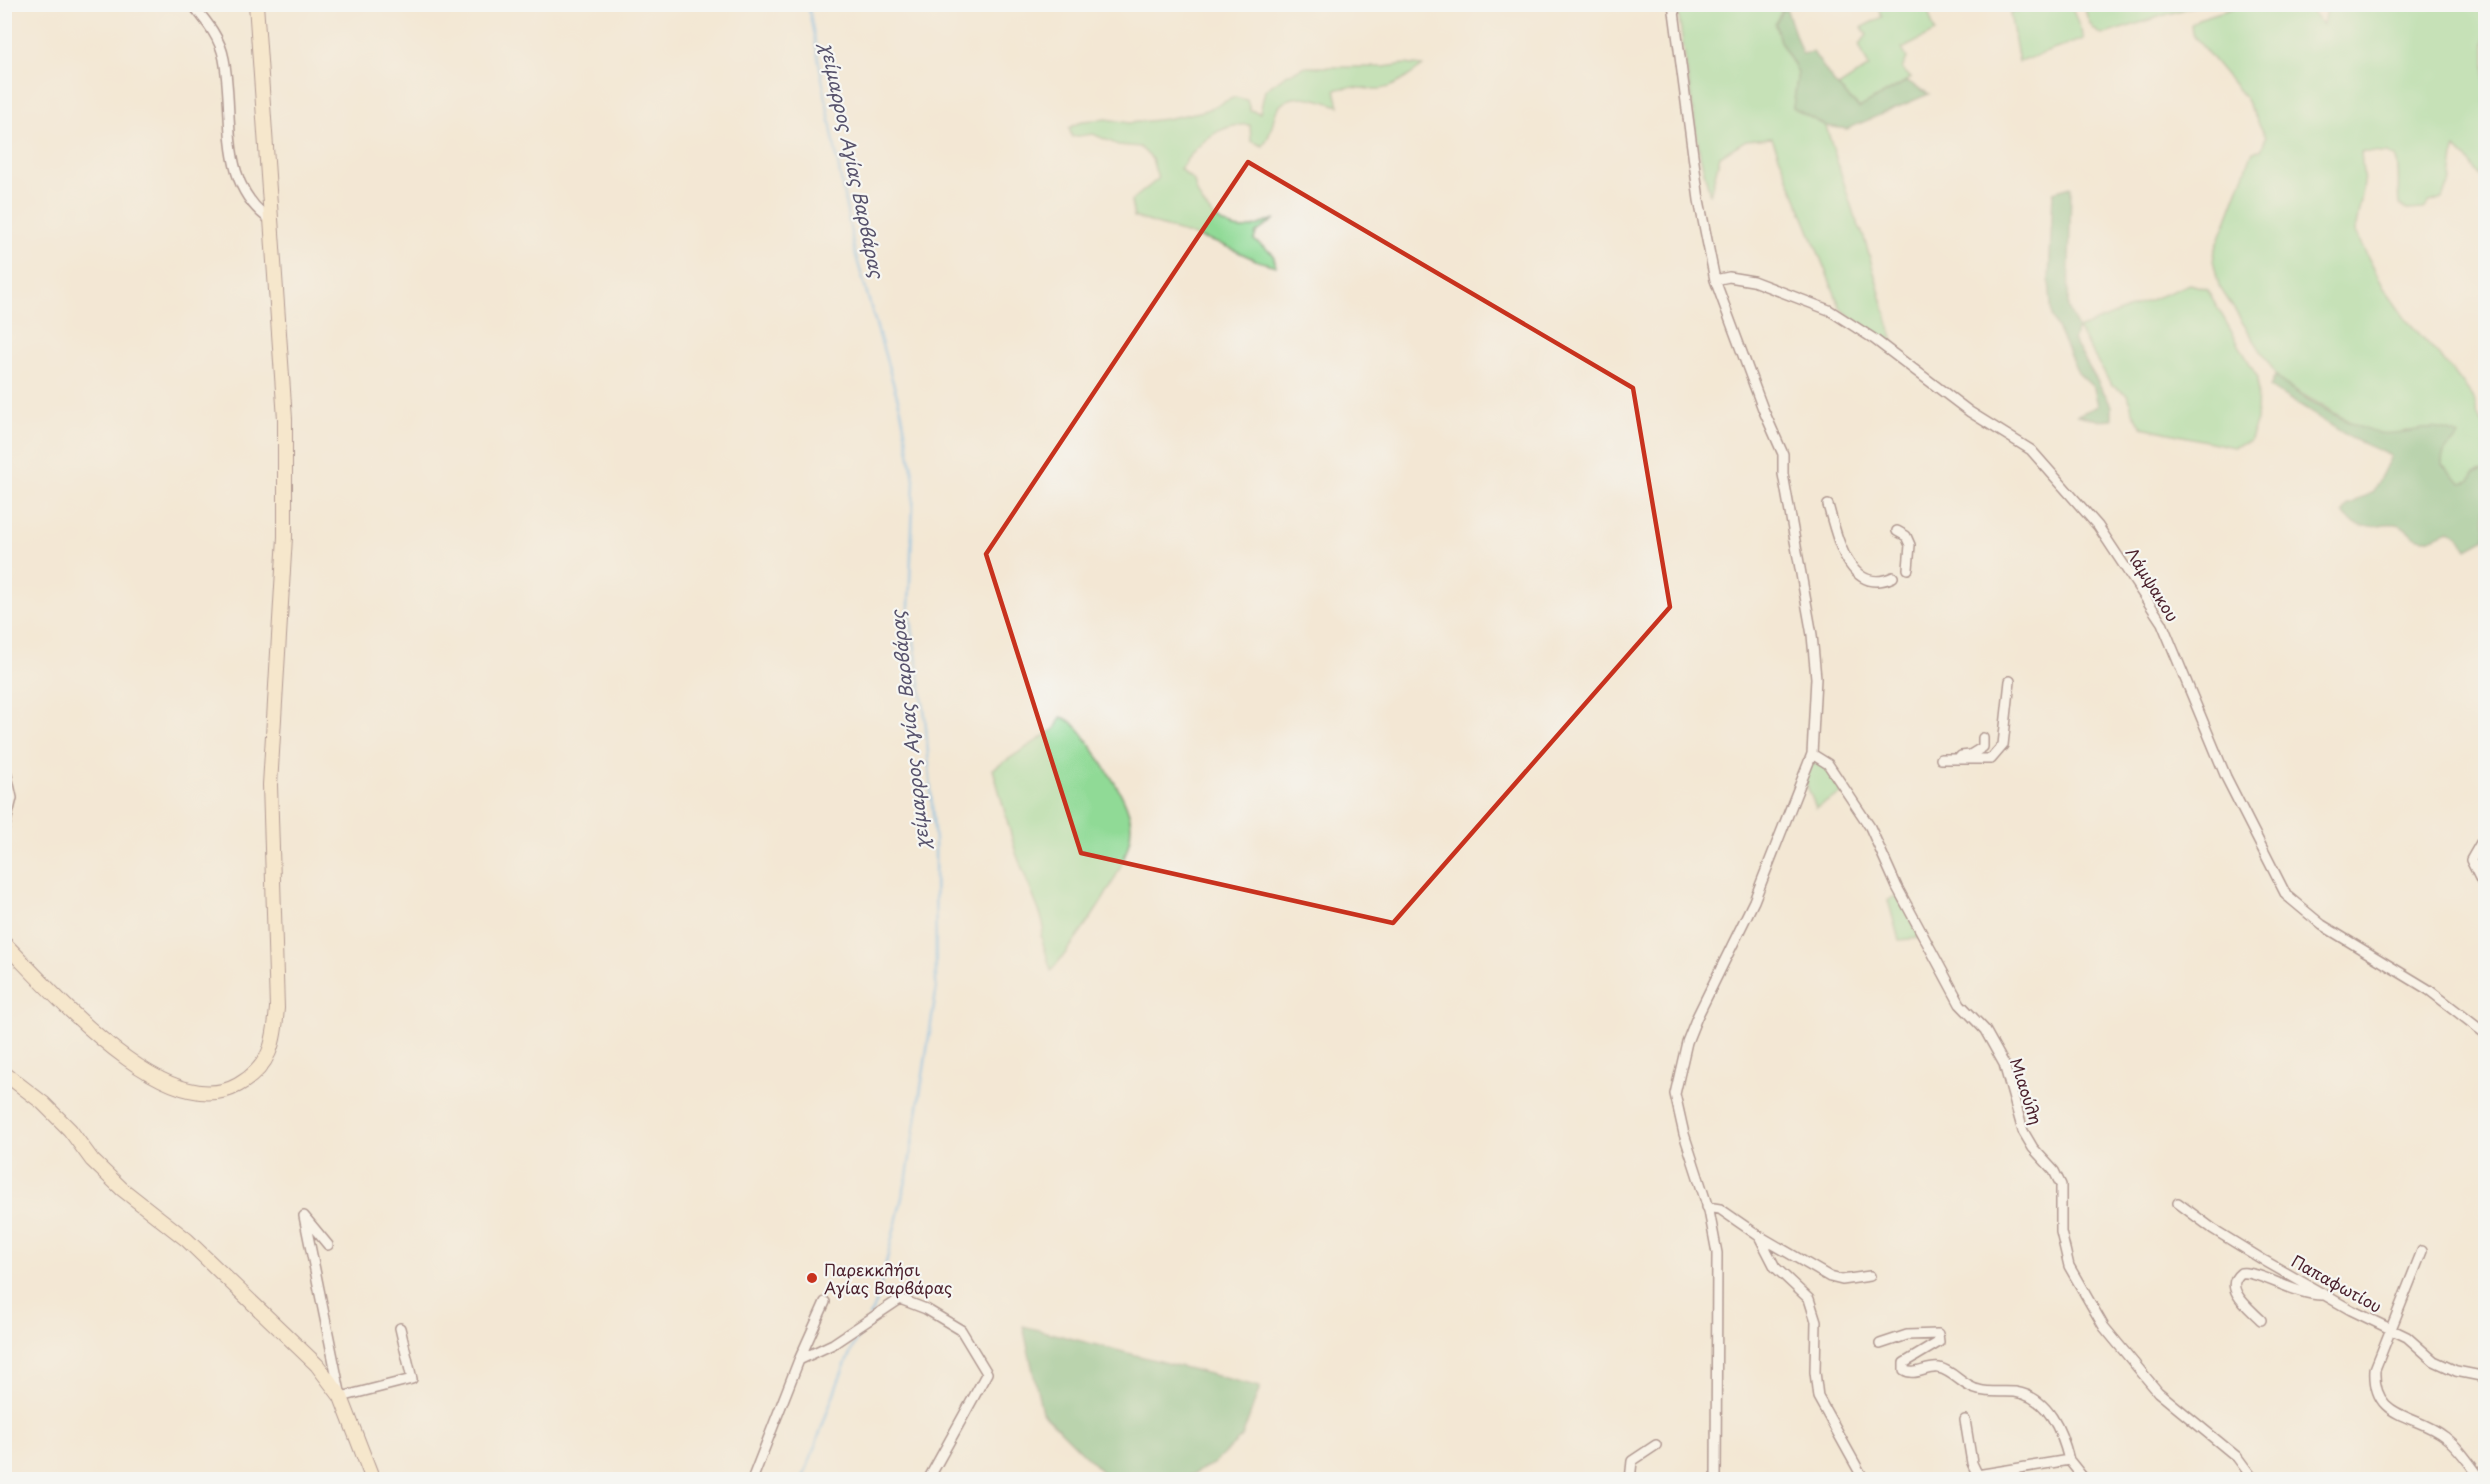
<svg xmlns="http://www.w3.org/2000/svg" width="2490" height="1484" viewBox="0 0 2490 1484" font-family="'Playpen Sans',sans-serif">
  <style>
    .green { fill: #90da96; stroke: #6d7c60; stroke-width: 1.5 }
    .forest { fill: #74ba7f; stroke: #5f6c55; stroke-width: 1.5 }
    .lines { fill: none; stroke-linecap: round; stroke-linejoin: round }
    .stream { stroke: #70b2e5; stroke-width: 3 }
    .street-casing { stroke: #633d44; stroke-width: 12 }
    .secondary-casing { stroke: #633d44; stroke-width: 16 }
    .street { stroke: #fff; stroke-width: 9 }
    .secondary { stroke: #fbe6c4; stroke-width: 14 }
    .marked { fill: none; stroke: #c8321e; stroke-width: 4.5; stroke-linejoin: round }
    .poi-dot { fill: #c8321e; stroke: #f6f6f2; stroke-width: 2 }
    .labels { text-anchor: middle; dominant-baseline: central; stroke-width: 4.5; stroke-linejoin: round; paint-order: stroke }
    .street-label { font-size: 16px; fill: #4a1f2b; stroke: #f6f6f2 }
    .poi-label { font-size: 16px; fill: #4a1f2b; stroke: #f6f6f2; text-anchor: start }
    .water-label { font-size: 18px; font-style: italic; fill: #57526c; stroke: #f6f6f2 }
  </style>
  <rect width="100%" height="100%" fill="#f6f6f2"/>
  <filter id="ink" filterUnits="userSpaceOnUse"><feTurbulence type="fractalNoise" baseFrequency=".0167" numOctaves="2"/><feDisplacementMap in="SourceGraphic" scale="12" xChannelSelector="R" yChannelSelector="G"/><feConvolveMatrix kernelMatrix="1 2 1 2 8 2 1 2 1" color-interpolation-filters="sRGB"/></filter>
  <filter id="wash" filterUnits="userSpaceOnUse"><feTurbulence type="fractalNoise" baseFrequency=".008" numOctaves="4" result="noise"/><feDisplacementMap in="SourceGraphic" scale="24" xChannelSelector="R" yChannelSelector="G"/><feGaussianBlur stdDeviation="1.35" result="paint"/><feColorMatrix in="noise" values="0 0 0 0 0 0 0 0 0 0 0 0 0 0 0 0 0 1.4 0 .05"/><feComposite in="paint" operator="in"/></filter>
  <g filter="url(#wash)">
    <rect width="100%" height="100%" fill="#f3e7d4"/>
    <path class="green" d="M1677,5H1784L1775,24L1780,41L1798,72L1793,108L1826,126L1855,218L1863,234L1896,349L1841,309L1772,138L1746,140L1720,156L1710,195L1700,155Z
      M1877,5H1926L1935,32L1902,49L1907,58L1902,69L1911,78L1860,108L1838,87L1869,67L1859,45L1867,35L1862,27L1882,17Z
      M2031,5H2071L2084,39L2019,62L2010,14Z
      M2084,5V4L2197,5L2102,35C2089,28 2087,18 2084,5Z
      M2243,5H2306L2323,25L2327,5H2485V181C2475,171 2466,155 2455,148L2451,180L2443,198L2430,202L2424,209L2407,210L2399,204C2397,189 2401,168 2395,157L2387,153L2361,152L2364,184L2355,232L2384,288L2405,318L2453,371L2474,398L2478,416L2485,428V471L2474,473L2470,481L2461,483L2442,465C2441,454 2444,449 2453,443L2406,430L2399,434H2379L2362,429L2281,382L2219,286L2213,260L2215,251L2253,151L2261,150L2266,137L2245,98L2192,34L2191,25L2198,19Z
      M1405,64L1423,66C1410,75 1395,88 1379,89C1362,90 1354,84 1335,90L1339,106C1321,100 1290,88 1277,110C1271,121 1274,131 1263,146L1251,141L1250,125C1219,122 1196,145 1180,169L1194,181C1197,202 1218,228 1242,229C1252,229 1266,222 1275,219L1256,233L1254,240L1273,254L1276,266L1258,261L1223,245L1134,217L1131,201L1158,179L1152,159L1140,147L1118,145L1093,134L1072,137L1069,128L1082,121L1107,119L1129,123L1166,119L1204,111L1235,97L1247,100L1250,110L1260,113L1265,90L1286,75L1304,67H1384Z
      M2190,284L2207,289L2258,378L2257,420L2249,442L2233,447L2142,427L2132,410L2128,394L2112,386L2078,329Z
      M1061,717C1078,721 1089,744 1098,757C1110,776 1125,795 1130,818C1139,859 1077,940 1051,971L1041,936L1044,928L1041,916L1016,853L993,769L1055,729Z
      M1811,763L1825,766L1844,792L1816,808L1805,781Z
      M1897,895L1920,938L1899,940L1888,900Z"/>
    <path class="forest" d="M1785,5L1802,54L1813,52L1835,84L1859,108L1907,81L1929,94L1847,129L1826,126L1793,108L1798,72L1780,41L1775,24Z
      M2071,187L2068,308L2078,329L2073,340L2112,406V419L2097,420L2077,415L2098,406L2094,388L2078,373L2052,317L2049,280L2053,192Z
      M2275,375C2288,391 2358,430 2378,433C2406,437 2432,419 2459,436C2450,447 2441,450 2442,465L2461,483L2470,481L2474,473L2485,471V539L2467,549L2458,535L2450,530C2442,532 2433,539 2424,539C2413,539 2409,529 2400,525C2380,518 2365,539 2343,513L2347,505L2373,492L2391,456L2351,438L2270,387Z
      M1023,1326L1260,1387L1242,1437L1213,1464L1183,1479H1109L1042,1412Z"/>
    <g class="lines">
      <path class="stream" d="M808,4L854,249L901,410L914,479L909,607L925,716L935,843L936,992L907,1177L876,1304L869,1316
        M802,1480C823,1429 837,1375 863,1327"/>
    </g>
  </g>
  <g filter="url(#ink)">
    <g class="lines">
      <g class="street-casing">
        <path id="street" d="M192,4C206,21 220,37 224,59C235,117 217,184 272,221
          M1673,4L1699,200L1715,280L1763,409L1783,454V474L1812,635L1816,678L1812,754L1754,901L1697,1017L1687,1042L1675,1094L1684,1134L1709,1211L1717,1253L1716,1480
          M1715,280L1729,277L1753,281L1829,310L1874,339L1970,412L2031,450L2098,526L2162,623L2226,777L2286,895L2322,925L2429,990L2486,1034
          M1828,505C1837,536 1849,597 1893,577
          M1897,531L1906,536L1910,545L1908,569
          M1812,754L1828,764L1870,827L1897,887L1960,1004L1985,1030L2004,1064L2023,1131L2033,1148L2054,1171L2061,1185V1232L2069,1266L2104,1327L2158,1392L2237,1457L2254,1480
          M1961,756L1970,755L1983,747V738
          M1941,759H1991L2003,745L2010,681
          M4,762L12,798L4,830
          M2486,834L2471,860L2486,890
          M2178,1203L2213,1229L2265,1261L2351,1310L2407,1337L2434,1361L2456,1371L2486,1377
          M1707,1207L1720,1209L1759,1236L1775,1267L1809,1299L1816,1321L1815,1372L1818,1397L1864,1480
          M1761,1237L1830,1277L1842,1280L1870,1276
          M328,1245L304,1216L341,1397L412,1379L400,1328
          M2422,1251L2375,1369C2372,1421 2416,1413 2445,1437C2460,1448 2470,1465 2482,1480
          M2261,1320C2249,1308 2222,1288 2241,1273C2259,1270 2296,1296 2323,1295
          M1880,1344L1907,1335L1938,1334L1939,1342L1904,1363V1370C1915,1377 1926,1366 1939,1368C1954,1371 1963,1387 1979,1390C1990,1393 2003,1391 2015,1392C2049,1397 2062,1432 2069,1460
          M799,1360L825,1302
          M1965,1420L1972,1463L1980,1480
          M2069,1460L2085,1480
          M1977,1475L2069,1460
          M752,1480L799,1360L833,1344L900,1299L926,1309L961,1330L987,1373L928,1480
          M1630,1480L1632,1461L1656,1445"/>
      </g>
      <g class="secondary-casing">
        <path id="secondary" d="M4,943C50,989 166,1126 238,1085C271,1066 274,1043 277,1008L270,785L285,537V419L256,4
          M4,1073L43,1103L70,1130L92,1160L122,1189L187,1240L317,1365L341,1397L373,1480"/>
      </g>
      <use href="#street" class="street"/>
      <use href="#secondary" class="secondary"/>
    </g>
  </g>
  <path d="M0 0H2490V1484H0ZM1248,162L1633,388L1670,607L1393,923L1081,853L986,554Z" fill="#f3e7d4" fill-opacity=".55" fill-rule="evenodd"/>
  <path class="marked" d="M1248,162L1633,388L1670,607L1393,923L1081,853L986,554Z"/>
  <circle class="poi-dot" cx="812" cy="1278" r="6"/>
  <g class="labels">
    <g class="street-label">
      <text transform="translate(2153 584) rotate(58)">Λάμψακου</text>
      <text transform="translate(2027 1091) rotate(72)">Μιαούλη</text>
      <text transform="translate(2337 1283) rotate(29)">Παπαφωτίου</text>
    </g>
    <g class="poi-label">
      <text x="824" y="1269">Παρεκκλήσι<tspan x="824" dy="18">Αγίας Βαρβάρας</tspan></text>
    </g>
    <g class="water-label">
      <text transform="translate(853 160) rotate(78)">χείμαρρος Αγίας Βαρβάρας</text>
      <text transform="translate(909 730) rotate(-96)">χείμαρρος Αγίας Βαρβάρας</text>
    </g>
  </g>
  <rect width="2490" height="1484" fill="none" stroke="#f6f6f2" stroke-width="24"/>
</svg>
